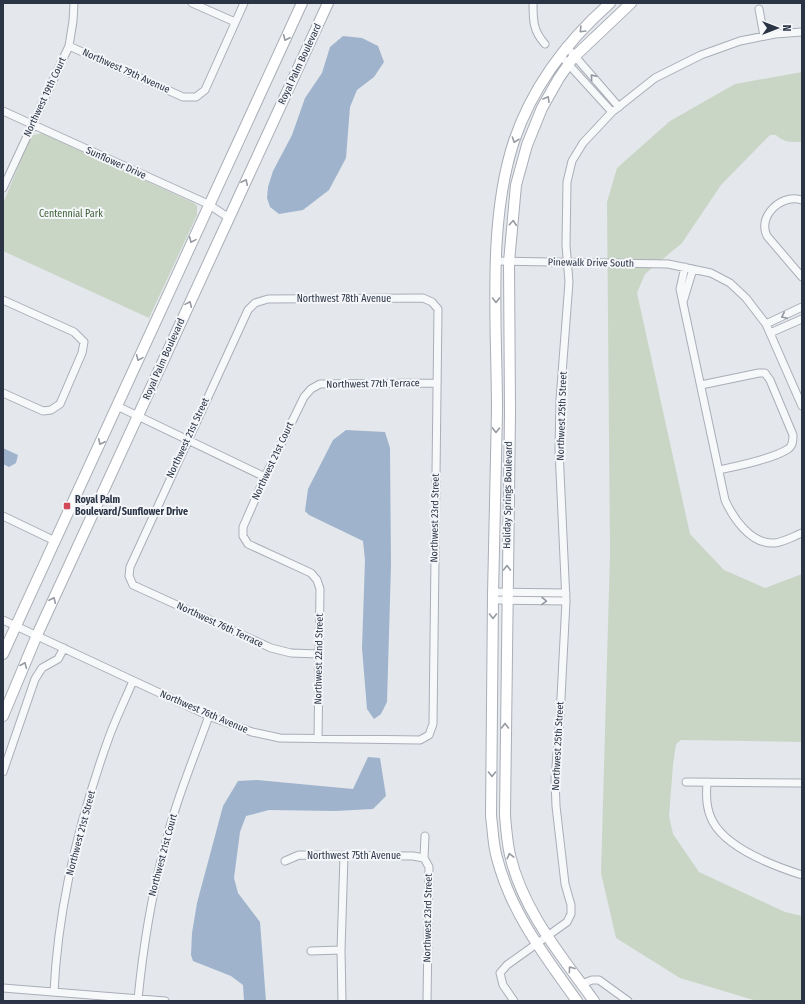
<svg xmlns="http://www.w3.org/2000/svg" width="805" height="1004" viewBox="0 0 805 1004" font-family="'Fira Sans Condensed',sans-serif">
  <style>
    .green { fill: #c9d6c5 }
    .water { fill: #9fb4cc }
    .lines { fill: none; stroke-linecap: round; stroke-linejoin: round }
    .street-casing { stroke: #a9aeb7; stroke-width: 9 }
    .secondary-casing { stroke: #a9aeb7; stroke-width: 12 }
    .street { stroke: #f7f8fa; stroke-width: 7 }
    .secondary { stroke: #fff; stroke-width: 10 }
    .oneway { stroke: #959aa2 }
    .oneway2 { stroke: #9196a0 }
    .poi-dot { fill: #d1495b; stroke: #f4f6f9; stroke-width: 1.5 }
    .labels { text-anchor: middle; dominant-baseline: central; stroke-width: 4; stroke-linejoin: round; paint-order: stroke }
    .street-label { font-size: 10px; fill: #2b3445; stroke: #f4f6f9 }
    .park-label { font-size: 10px; fill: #3f6138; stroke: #f4f6f9 }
    .poi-label { font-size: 10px; font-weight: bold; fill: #2b3445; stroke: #f4f6f9; text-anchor: start }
  </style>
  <rect width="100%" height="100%" fill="#e4e7ec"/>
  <path class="green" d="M802,72V142C792,142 784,143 776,135H770L721,185L682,243L645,274L637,293L690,534L724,570L765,588L802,574V742L681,740L676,744L673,765L669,816L673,834L699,872L785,912L802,916V1001H757L680,978L616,938L601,873L610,554L607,202L617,168L670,121L735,84Z
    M42,133L194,203L197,206V215L149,318L3,251V204L29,139L34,135Z"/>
  <path class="water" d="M343,36L362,38L378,46L384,62L374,77L357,90L350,107L346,158L329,190L303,210L279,214L270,207L267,198L268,187L273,171L292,135L305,98L322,73L330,47Z
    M346,430L385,432L390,448L391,565L387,702L381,714L374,719L367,709L362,648L365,560L363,541L309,515L305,511L308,489L333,440Z
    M3,448L18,455L16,463L9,467L3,464Z
    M368,757L380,758L386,796L373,809L335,811L269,810L246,816L240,832L234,878L238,893L260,922L266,1001H244L243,985L231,976L193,961L191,955L192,933L197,903L223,806L238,781L257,780L353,789Z"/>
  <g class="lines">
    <g class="street-casing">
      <path id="street" d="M192,3L235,22
        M533,3C533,20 533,31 545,44
        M759,9L764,36
        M69,46L183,97H196L205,90L244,3
        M566,46L619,107
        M560,55L612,112
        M3,111L208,204L229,218
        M3,188L69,46L73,21L74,3
        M802,200C782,193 757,216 767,236L802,277
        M496,261L668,264L711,273L730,283L746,298L766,324L802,406
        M685,267L680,289L725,500C733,518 751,545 775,543C784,542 794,536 802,533
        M3,300L74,332L84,342L82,353L60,404L51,410L43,411L3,393
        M683,302L693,269
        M766,324L802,307
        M770,333L802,319
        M701,385L759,373H765L770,380L793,435C793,440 793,446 788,449C773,459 737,466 719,470
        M117,406L265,477
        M3,516L55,541
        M493,592L566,593
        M493,600L566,601
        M3,620L209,716L252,732L280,738L420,740L429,735L433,724L438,309L432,302L423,298L268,299L255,303L248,310L130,567L129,576L133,585L271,648L291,653L319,654
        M318,739L320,589L317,580L311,573L248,544L243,536V527L265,477L304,397L311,389L320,384L437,383
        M3,772L35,679L42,668L58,659L64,648
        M686,782L802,783
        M707,782C706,796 706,809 713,822C728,849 774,866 802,875
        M425,836L424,858L429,867L427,1001
        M285,861L299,855L413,856L424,858
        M311,951L341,950
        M582,984L592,980H599L628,1001
        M3,988L165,1001
        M54,992C58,906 79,821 108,740C115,720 125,700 133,681
        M138,999C143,948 151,898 164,849C175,803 193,760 209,716
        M342,1001L341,950L344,856
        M514,1001L503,985L500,973L507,965L567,922L571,914V905L565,884L556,806L555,779L560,717L566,601L559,450L560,400L569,282L566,245L567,182L572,161L583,143L612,112L655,78L701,55L740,41L775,34L802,32"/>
    </g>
    <g class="secondary-casing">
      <path id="secondary" d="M3,654L302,3
        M3,716L37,635L328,3
        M577,1001C545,956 511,913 497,858C493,845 493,830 491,816C492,742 492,668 493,595C494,534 496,473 497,411C497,325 487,223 514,141C533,85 567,41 610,3
        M594,1001C561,955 523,911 510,855C507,842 506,828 505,815L510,413L509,262L516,185L527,145L542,108L559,78L573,58L631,3"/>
    </g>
    <use href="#street" class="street"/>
    <use href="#secondary" class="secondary"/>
  </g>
  <defs><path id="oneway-chevron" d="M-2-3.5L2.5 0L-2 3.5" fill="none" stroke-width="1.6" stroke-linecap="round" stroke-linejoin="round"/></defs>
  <g class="oneway">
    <use href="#oneway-chevron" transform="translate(582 30) rotate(135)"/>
    <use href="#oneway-chevron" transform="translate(286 38) rotate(115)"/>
    <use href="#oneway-chevron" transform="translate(547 99) rotate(-60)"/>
    <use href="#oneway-chevron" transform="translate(515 140) rotate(109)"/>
    <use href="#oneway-chevron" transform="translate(245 182) rotate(-65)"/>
    <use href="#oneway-chevron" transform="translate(513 223) rotate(-85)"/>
    <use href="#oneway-chevron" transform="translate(192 240) rotate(114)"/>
    <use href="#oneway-chevron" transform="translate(496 300) rotate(90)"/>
    <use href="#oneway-chevron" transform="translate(189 304) rotate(-66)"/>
    <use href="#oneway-chevron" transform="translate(139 358) rotate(114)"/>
    <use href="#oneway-chevron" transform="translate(496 430) rotate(91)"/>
    <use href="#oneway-chevron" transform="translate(101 442) rotate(115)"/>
    <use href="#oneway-chevron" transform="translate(507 568) rotate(-89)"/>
    <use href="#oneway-chevron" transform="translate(53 600) rotate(-65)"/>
    <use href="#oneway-chevron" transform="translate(493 616) rotate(90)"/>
    <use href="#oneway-chevron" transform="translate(24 665) rotate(-67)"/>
    <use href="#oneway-chevron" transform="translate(505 726) rotate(-90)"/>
    <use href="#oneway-chevron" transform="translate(492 774) rotate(90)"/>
    <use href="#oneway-chevron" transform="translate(510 856) rotate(-104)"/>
    <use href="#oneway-chevron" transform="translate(571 969) rotate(-126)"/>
  </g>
  <g class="oneway2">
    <use href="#oneway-chevron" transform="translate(593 77) rotate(-131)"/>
    <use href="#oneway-chevron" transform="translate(784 316) rotate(155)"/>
    <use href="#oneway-chevron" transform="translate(544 601) rotate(1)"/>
  </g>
  <rect class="poi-dot" x="63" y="502" width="8" height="8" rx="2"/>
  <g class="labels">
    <g class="street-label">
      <text transform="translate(300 64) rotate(-65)">Royal Palm Boulevard</text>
      <text transform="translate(126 71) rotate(24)">Northwest 79th Avenue</text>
      <text transform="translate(45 97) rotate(-65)">Northwest 19th Court</text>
      <text transform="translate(116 163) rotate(24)">Sunflower Drive</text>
      <text transform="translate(591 263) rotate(1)">Pinewalk Drive South</text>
      <text x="344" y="299">Northwest 78th Avenue</text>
      <text transform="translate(164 359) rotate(-66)">Royal Palm Boulevard</text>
      <text transform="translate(373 384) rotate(-1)">Northwest 77th Terrace</text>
      <text transform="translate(562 416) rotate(-88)">Northwest 25th Street</text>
      <text transform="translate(188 438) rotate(-65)">Northwest 21st Street</text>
      <text transform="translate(273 461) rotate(-65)">Northwest 21st Court</text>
      <text transform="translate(508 495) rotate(-89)">Holiday Springs Boulevard</text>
      <text transform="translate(435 518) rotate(-89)">Northwest 23rd Street</text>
      <text transform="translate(220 625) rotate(25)">Northwest 76th Terrace</text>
      <text transform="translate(319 659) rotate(-89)">Northwest 22nd Street</text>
      <text transform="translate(204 712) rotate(23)">Northwest 76th Avenue</text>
      <text transform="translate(558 746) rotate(-87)">Northwest 25th Street</text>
      <text transform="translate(81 833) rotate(-75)">Northwest 21st Street</text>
      <text transform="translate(163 855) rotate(-75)">Northwest 21st Court</text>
      <text x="354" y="856">Northwest 75th Avenue</text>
      <text transform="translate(428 918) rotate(-89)">Northwest 23rd Street</text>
    </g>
    <g class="park-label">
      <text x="71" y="214">Centennial Park</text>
    </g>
    <g class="poi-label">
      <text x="75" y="500">Royal Palm<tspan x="75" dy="12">Boulevard/Sunflower Drive</tspan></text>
    </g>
  </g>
  <rect width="805" height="1004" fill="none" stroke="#2b3445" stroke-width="8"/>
  <g transform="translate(777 28) rotate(90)" stroke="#f4f6f9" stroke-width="3" paint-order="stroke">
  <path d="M0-3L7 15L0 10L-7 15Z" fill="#2b3445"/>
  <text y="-6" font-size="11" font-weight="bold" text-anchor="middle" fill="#2b3445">N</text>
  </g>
</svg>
